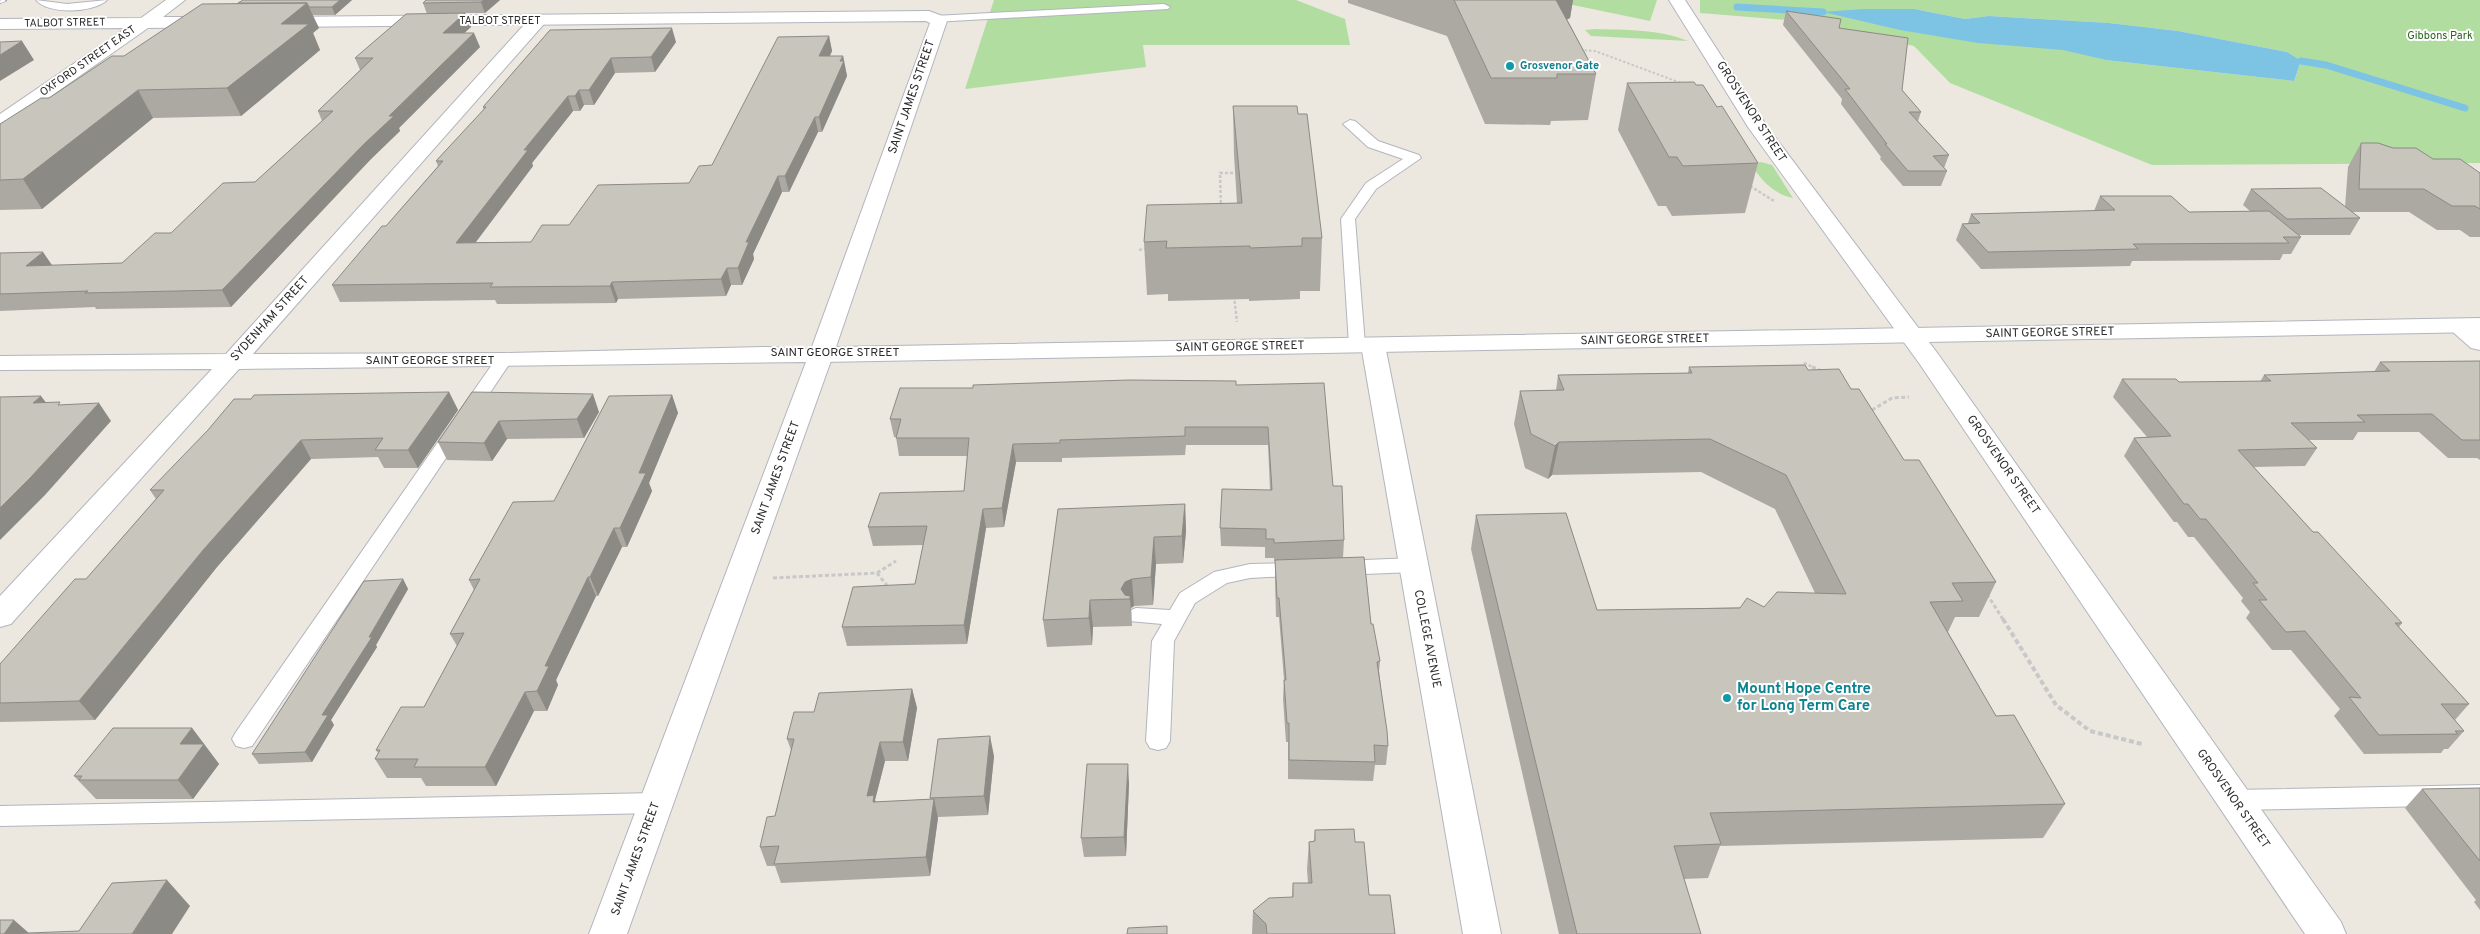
<svg xmlns="http://www.w3.org/2000/svg" width="2480" height="934" viewBox="0 0 2480 934" font-family="Overpass,sans-serif">
  <style>
    .green { fill: #b2dda1; fill-rule: evenodd }
    .water { fill: #7cc3e4 }
    .lines { fill: none; stroke-linecap: round; stroke-linejoin: round }
    .stream { stroke: #7cc3e4; stroke-width: 7 }
    .lane-casing { stroke: #b3b5be; stroke-width: 2 }
    .street-casing { stroke: #b3b5be; stroke-width: 2 }
    .secondary-casing { stroke: #b3b5be; stroke-width: 2 }
    .path-far3 { stroke: #c8c8c8; stroke-width: 2; stroke-dasharray: 2.5 2; stroke-linecap: butt }
    .path-far2 { stroke: #c8c8c8; stroke-width: 2.5; stroke-dasharray: 3 2; stroke-linecap: butt }
    .path-far1 { stroke: #c8c8c8; stroke-width: 3; stroke-dasharray: 4 2.5; stroke-linecap: butt }
    .path { stroke: #c8c8c8; stroke-width: 4; stroke-dasharray: 5 3; stroke-linecap: butt }
    .lane { fill: #fff; fill-rule: evenodd }
    .street { fill: #fff; fill-rule: evenodd }
    .secondary { fill: #fff; fill-rule: evenodd }
    .rail-casing { stroke: #a2a4b4; stroke-width: 4 }
    .rail { stroke: #fff; stroke-width: 2.5; stroke-dasharray: 8; stroke-linecap: butt }
    .wall { fill: #aca9a3 }
    .shaded-wall { fill: #8c8a84 }
    .building { fill: #c8c5bd; stroke: #8c8a84 }
    .culture-dot { fill: #0f9aa8; stroke: #fff; stroke-width: 2 }
    .labels { text-anchor: middle; dominant-baseline: central; stroke-width: 4; stroke-linejoin: round; paint-order: stroke }
    .far-street-label { font-size: 11px; fill: #2c2c2c; stroke: #fff }
    .far-park-label { font-size: 11px; fill: #2c6321; stroke: #fff }
    .far-culture-label { font-size: 11px; font-weight: bold; fill: #0d838f; stroke: #fff; text-anchor: start }
    .street-label { font-size: 12px; fill: #2c2c2c; stroke: #fff }
    .near-culture-label { font-size: 15px; font-weight: bold; fill: #0d838f; stroke: #fff; text-anchor: start }
  </style>
  <rect width="100%" height="100%" fill="#ece7df"/>
  <path class="green" d="M994,0H1296L1345,19L1350,45H1143L1146,67L965,89Z
    M1549,0H1657L1650,21Z
    M1700,0H2480V163L2152,165L1950,83L1914,46L1811,22L1700,13ZM1914,9L1965,19L1989,16L2109,23L2178,31L2287,52L2301,62L2294,81L2106,60Z
    M1595,29C1625,30 1659,29 1688,41L1591,36L1585,30Z
    M1761,162L1772,165L1793,198C1775,194 1765,184 1754,169V164Z"/>
  <path class="water" d="M1863,9H1914L1965,19L1989,16L2109,23L2178,31L2287,52L2301,61L2294,81L2106,60L2063,50L1978,43L1900,30L1823,12Z"/>
  <g class="lines">
    <path class="stream" d="M1737,7L1823,12
      M2301,61L2326,65L2465,108"/>
    <g class="lane-casing">
      <path id="lane" d="M36,0L67,4L107,0C94,13 48,15 36,0Z
        M1164,4L1170,7L1168,9L934,22L928,19L934,16Z
        M1350,120L1355,121L1378,141L1419,155L1421,158L1376,189L1355,219L1365,345L1363,349H1351L1349,345L1341,219L1366,183L1403,159L1368,147L1343,124Z
        M504,355L510,356L512,360L252,746L244,748L236,746L232,739L236,732L498,356Z
        M1414,558L1421,560L1424,565L1421,570L1414,572L1340,575L1333,573L1330,568L1333,563L1340,561Z
        M1300,563L1307,565L1310,570L1307,575L1250,578L1227,583L1195,603L1174,641L1170,741L1166,748L1158,750L1150,748L1146,741L1152,641L1162,624L1129,621L1125,616L1129,611L1136,608L1170,610L1180,593L1214,572L1250,564Z
        M2480,785V805L2233,810L2224,807L2221,800L2224,793L2233,790Z
        M657,793L666,796L669,803L666,810L657,813L0,826V806Z"/>
    </g>
    <g class="street-casing">
      <path id="street" d="M1669,0H1685L1766,125L1938,354L2341,922L2346,934H2305L1919,363L1748,127Z
        M538,15L544,16L546,20L544,24L253,354L504,353L767,347L830,350L833,355L627,934H589L806,362L239,369L11,624L0,627V596L212,369L0,370V356L226,354L532,16Z
        M2458,319L2467,321L2480,331V350L2471,348L2446,326L2449,321Z
        M1373,338L1382,340L1385,345L1501,934H1463L1361,345L1364,340Z"/>
    </g>
    <g class="secondary-casing">
      <path id="secondary" d="M166,0H185L163,17H213L219,18L221,22L219,26L213,27L148,28L7,127L0,129V114L126,28L0,29V19L141,18Z
        M929,11L945,17L947,21L836,347L2480,318V332L821,362L812,360L809,355L930,23L926,21L279,27L273,26L271,22L273,18L279,17Z"/>
    </g>
    <path class="path-far3" d="M1580,50L1595,51L1681,83"/>
    <path class="path-far2" d="M1750,186L1774,201
      M1221,208L1220,173H1235
      M1139,250L1148,248
      M1234,296L1237,322
      M1804,363L1815,368"/>
    <path class="path-far1" d="M1812,367L1822,371
      M1872,410L1892,398L1909,397
      M877,573L896,561
      M773,578L877,573L889,588
      M1987,594L2004,621"/>
    <path class="path" d="M2003,619L2056,705L2090,731L2142,744"/>
    <use href="#lane" class="lane"/>
    <use href="#street" class="street"/>
    <use href="#secondary" class="secondary"/>
    <g class="rail-casing">
      <path id="rail" d="M0,2L5,0"/>
    </g>
    <use href="#rail" class="rail"/>
  </g>
  <path class="wall" d="M352,0L335,15H312L319,28L313,33L320,50L241,116L153,118L42,209L0,210V124L49,98L124,56L238,3Z
    M500,0L485,13H465L471,27L464,33L480,47L399,128L400,131L371,159L231,307L96,309L95,307L0,311V253L52,266L122,263L255,182L322,121L318,111L360,70L355,58L427,14L423,3Z
    M1348,0H1573L1570,18L1567,19L1596,74L1588,120L1551,121L1550,125L1485,124L1447,36L1348,3Z
    M1786,11L1839,28L1902,90L1921,112L1918,121L1949,155L1944,168L1947,171L1941,186H1903L1880,159L1881,157L1841,104L1842,99L1783,25Z
    M550,30L676,42L655,72L615,73L594,105H584L580,111H573L532,163L533,166L476,242H531L569,225L689,183L712,165L829,36L832,51L830,56H843L847,76L822,132H818L789,192H782L753,254L754,259L742,285H731L726,296L618,299L616,303L497,304L495,300L340,302L332,285L386,226L438,166L436,161L484,110L483,107Z
    M1627,83L1696,85L1717,107L1758,163L1745,213L1672,216L1666,206H1658L1618,130Z
    M1233,106L1298,114L1322,238L1320,291H1300V299L1249,301V299L1168,301V294L1147,295L1144,242L1237,203L1234,155Z
    M2361,143L2433,159L2480,173V237H2470L2460,230H2437L2409,212H2352L2360,218L2350,235H2299L2301,237L2291,254H2283L2280,260L2132,261L2130,266L1981,269L1956,240L1962,224L1968,223L1971,214L2094,211L2100,196L2189,212L2250,211L2243,205L2251,189L2345,207L2348,167Z
    M2480,361V460L2477,458H2448L2419,432H2358L2353,440H2309L2317,448L2305,466L2254,467L2313,532L2402,623L2399,627L2469,704L2455,720L2464,731L2448,749H2444L2441,753L2364,754L2334,716L2340,709L2291,650H2272L2246,618L2250,612L2241,601L2243,598L2194,537H2188L2177,522H2174L2124,456L2134,438L2147,437L2113,397L2122,379L2179,382H2260L2264,375L2374,372L2380,362Z
    M1689,367L1808,370L1851,389L1904,460L1996,582L1979,617H1955L1948,632L1996,716L2065,804L2043,838L1720,846L1708,878L1684,879L1701,934H1559L1471,549L1476,515L1597,610L1764,607L1815,593L1775,509L1701,472L1552,475L1548,479L1525,468L1514,424L1520,391H1556L1558,375L1688,373Z
    M1236,385L1333,486L1344,540L1343,558L1371,624L1380,661L1379,671L1388,746L1386,765H1375L1373,781L1288,779V742H1286L1283,699L1284,680L1279,617H1276L1275,579V561H1274V558H1265V547L1221,546L1220,528L1270,490L1268,445H1186L1185,455L1062,458V462H1016L1004,527L986,528L967,644L847,646L842,627L915,584L923,545L873,546L868,527L964,491L967,456H899L896,437H894L890,419L973,388Z
    M449,392L458,410L418,468H384L378,457L311,459L217,567L95,720L0,722V664L86,579L156,499L150,490Z
    M472,392L599,412L584,438L507,439L492,461L447,460L438,442Z
    M672,395L678,413L649,483L652,491L627,547H622L598,596H596L556,680L558,685L547,711H534L496,786H426L421,778H387L375,759L378,753L376,750L424,707L457,646L450,634L474,590L469,580L554,501Z
    M1185,504L1186,531L1183,563L1156,564L1153,605L1134,606L1131,608L1132,626L1093,627L1092,645L1047,647L1043,620Z
    M403,579L408,589L376,645L377,647L331,720L334,725L312,762L259,764L252,754Z
    M912,689L917,708L908,761H885L875,800L876,802L930,799V798L994,756L988,815L938,817L930,876L781,883L775,866H767L760,847L775,816L791,750L787,739L814,712Z
    M192,728L219,764L193,799H96L74,776Z
    M1129,783L1126,856L1084,857L1081,838Z
    M2480,788V910L2474,902L2476,900L2405,808L2422,789Z
    M1315,830L1355,842L1369,895L1395,934H1252L1253,911L1292,897L1293,883H1308L1307,869L1309,842L1314,841Z"/>
  <path class="shaded-wall" d="M340,0H352L335,15L332,7Z
    M484,0H500L485,13L481,2Z
    M1549,0H1573L1570,18L1544,31Z
    M307,3L319,28L313,33L320,50L241,116L227,88L281,24Z
    M465,13L471,27L449,47L443,33Z
    M672,28L676,42L655,72L651,57Z
    M474,33L480,47L399,128L400,131L371,159L231,307L222,290L389,116Z
    M829,36L832,51L822,71L819,56Z
    M22,41L34,60L0,81V55Z
    M843,56L847,76L822,132L819,117Z
    M611,58L615,73L594,105L589,90Z
    M138,90L153,118L42,209L23,179Z
    M579,90L584,105L580,111L575,96Z
    M568,96L573,111L532,163L533,166L463,259L456,243L524,150Z
    M815,117L818,132L789,192L785,176Z
    M778,176L782,192L753,254L754,259L742,285L738,268L746,242Z
    M43,252L54,268L26,266Z
    M727,268L731,285L726,296L721,279Z
    M612,282L618,299L616,303L610,286Z
    M449,392L458,410L418,468L408,450Z
    M593,394L599,412L584,438L577,419Z
    M672,395L678,413L649,483L652,491L627,547L620,528L639,473Z
    M41,396L54,413L33,403Z
    M99,403L111,421L45,495L0,540V508Z
    M499,421L507,439L492,461L484,443Z
    M301,440L311,459L217,567L95,720L79,701L204,549Z
    M1559,442L1552,475L1548,479L1555,446Z
    M1013,444L1016,462L1004,527L1002,508Z
    M1185,504L1186,531L1183,563L1182,536Z
    M983,509L986,528L967,644L964,625Z
    M614,528L622,547L598,596L590,577Z
    M1154,537L1156,564L1153,605L1151,577Z
    M588,577L596,596L556,680L558,685L547,711L537,691L545,666Z
    M403,579L408,589L376,645L377,647L331,720L334,725L312,762L305,752L322,715L369,637Z
    M1132,579L1134,606L1131,608L1132,626L1130,599H1122L1121,589L1125,582Z
    M1090,600L1093,627L1092,645L1089,618Z
    M912,689L917,708L908,761L903,742Z
    M525,692L534,711L496,786L485,767Z
    M192,728L219,764L193,799L178,780L180,744Z
    M990,736L994,756L988,815L984,796Z
    M880,742L885,761L875,800L879,814L867,796Z
    M1128,764L1129,783L1126,856L1124,837Z
    M934,799L938,818L930,876L926,857Z
    M167,880L190,906L172,934H132Z
    M14,920L30,934H4Z"/>
  <path class="building" d="M243,0H340L332,7H309L307,3H238Z
    M426,0H484L481,2L423,3Z
    M1454,0H1556L1596,74H1557V78H1491Z
    M307,3L281,24H309L227,88L138,90L23,179L0,180V124L41,98H49L112,56H124L202,4Z
    M1786,11L1841,19L1839,28L1908,38L1902,90L1921,112H1909L1949,155L1933,156L1947,171H1908L1885,144H1887L1845,89H1850Z
    M465,13L443,33H474L389,116H394L364,144L222,290L85,293L88,291L0,294V253L43,252L26,266L122,263L155,233H171L223,183L255,182L333,111H318L373,58H355L406,14Z
    M672,28L651,57L611,58L589,90H579L575,96H568L524,150H528L456,243L531,242L542,225H569L598,185L689,183L699,166L712,165L778,37L829,36L819,56H843L840,61H844L819,117H815L785,176H778L746,242H749L738,268H727L721,279L612,282L610,286L490,287L493,283L332,285L382,226H386L443,161H436L486,107H483L550,30Z
    M22,41L0,55V42Z
    M1694,82L1696,85H1703L1717,107L1722,106L1758,163L1683,166L1677,157H1669L1627,83Z
    M1233,106H1297L1298,114H1307L1322,238H1302V246L1250,248V246L1166,248L1167,241L1144,242L1147,205L1242,203Z
    M2361,143H2378L2393,148H2416L2433,159H2460L2480,173V209L2475,206H2452L2424,189H2359Z
    M2321,188L2360,218L2287,219L2251,189Z
    M2100,196H2171L2189,212L2269,211L2301,237H2283L2289,243L2133,244L2138,249L1988,252L1962,224L1980,223L1971,214L2115,210Z
    M2480,361V440H2462L2432,414L2357,415L2365,422L2291,423L2317,448L2238,450L2313,532H2318L2402,623H2395L2469,704H2441L2464,731H2455L2458,734L2379,735L2349,697L2361,698L2305,631L2286,632L2259,600H2267L2253,583H2258L2206,519H2200L2188,504H2184L2134,438L2171,436L2122,379H2176L2179,382L2271,381L2264,375L2390,371L2380,362Z
    M1805,365L1808,370L1839,369L1851,389H1859L1904,460H1919L1996,582L1952,583L1963,601L1930,602L1996,716L2014,715L2065,804L1710,813L1721,844L1674,846L1701,934H1577L1476,515L1566,513L1597,610L1740,608L1747,598L1764,607L1777,592L1846,594L1786,475L1710,439L1559,442L1555,446L1531,434L1520,391L1564,390L1558,375L1692,373L1689,367Z
    M1129,380L1236,381V385L1324,383L1333,486H1342L1344,540L1274,543V539H1266V529L1220,528L1222,489L1272,490L1268,427H1185V436L1060,440V443L1013,444L1002,508L983,509L964,625L842,627L853,587L915,584L927,526L868,527L880,493L964,491L969,438H896L901,419H890L900,388H973V385Z
    M449,392L408,450H375L383,438L301,440L204,549L79,701L0,703V664L75,579H86L164,490H150L208,430L234,399H251L254,395Z
    M472,392L593,394L577,419L499,421L484,443L438,442Z
    M672,395L639,473H646L620,528H614L590,577H588L545,666H549L537,691L525,692L485,767H414L418,759H375L380,750H376L401,707H424L464,633L450,634L480,579L469,580L513,502L554,501L609,396Z
    M41,396L33,403L60,402L58,405L99,403L31,477L0,508V397Z
    M1185,504L1182,536L1154,537L1151,577L1132,579L1125,582L1121,589L1125,595L1130,596V599L1090,600L1089,618L1043,620L1058,509Z
    M1364,557L1371,624H1373L1380,661L1377,662L1387,731L1388,746L1374,745L1375,762L1289,760V723H1287L1284,680H1286L1279,598H1277L1275,560Z
    M403,579L369,637H372L322,715H328L305,752L252,754L364,581Z
    M912,689L903,742H880L867,796L874,795L873,802L934,799L926,857L774,864L779,846L760,847L767,817L775,816L794,739H787L794,712H814L819,693Z
    M113,728H192L180,744H204L178,780H79L82,776H74Z
    M990,736L984,796L930,798L938,739Z
    M1087,764H1128L1124,837L1081,838Z
    M2480,788V861L2422,789Z
    M1354,829L1355,842H1364L1369,895H1390L1395,934H1267L1266,924L1253,911L1269,898L1293,897V883H1312L1309,842L1315,841V830Z
    M167,880L132,934H0V920H14L4,934L79,931L112,883Z
    M1167,926V934H1127L1128,928Z"/>
  <g class="culture-dot">
    <circle cx="1510" cy="66" r="5"/>
    <circle cx="1727" cy="698" r="5"/>
  </g>
  <g class="labels">
    <g class="far-street-label">
      <text x="500" y="21">TALBOT STREET</text>
      <text transform="translate(65 23) rotate(-1)">TALBOT STREET</text>
      <text transform="translate(88 61) rotate(-35)">OXFORD STREET EAST</text>
    </g>
    <g class="far-park-label">
      <text x="2440" y="36">Gibbons Park</text>
    </g>
    <g class="far-culture-label">
      <text x="1520" y="66">Grosvenor Gate</text>
    </g>
    <g class="street-label">
      <text transform="translate(912 97) rotate(-71)">SAINT JAMES STREET</text>
      <text transform="translate(1751 112) rotate(57)">GROSVENOR STREET</text>
      <text transform="translate(270 319) rotate(-48)">SYDENHAM STREET</text>
      <text transform="translate(2050 333) rotate(-1)">SAINT GEORGE STREET</text>
      <text transform="translate(1645 340) rotate(-1)">SAINT GEORGE STREET</text>
      <text transform="translate(1240 347) rotate(-1)">SAINT GEORGE STREET</text>
      <text x="835" y="353">SAINT GEORGE STREET</text>
      <text x="430" y="361">SAINT GEORGE STREET</text>
      <text transform="translate(2003 465) rotate(55)">GROSVENOR STREET</text>
      <text transform="translate(776 478) rotate(-70)">SAINT JAMES STREET</text>
      <text transform="translate(1427 639) rotate(79)">COLLEGE AVENUE</text>
      <text transform="translate(2233 799) rotate(55)">GROSVENOR STREET</text>
      <text transform="translate(636 859) rotate(-70)">SAINT JAMES STREET</text>
    </g>
    <g class="near-culture-label">
      <text x="1737" y="689">Mount Hope Centre<tspan x="1737" dy="17">for Long Term Care</tspan></text>
    </g>
  </g>
</svg>
